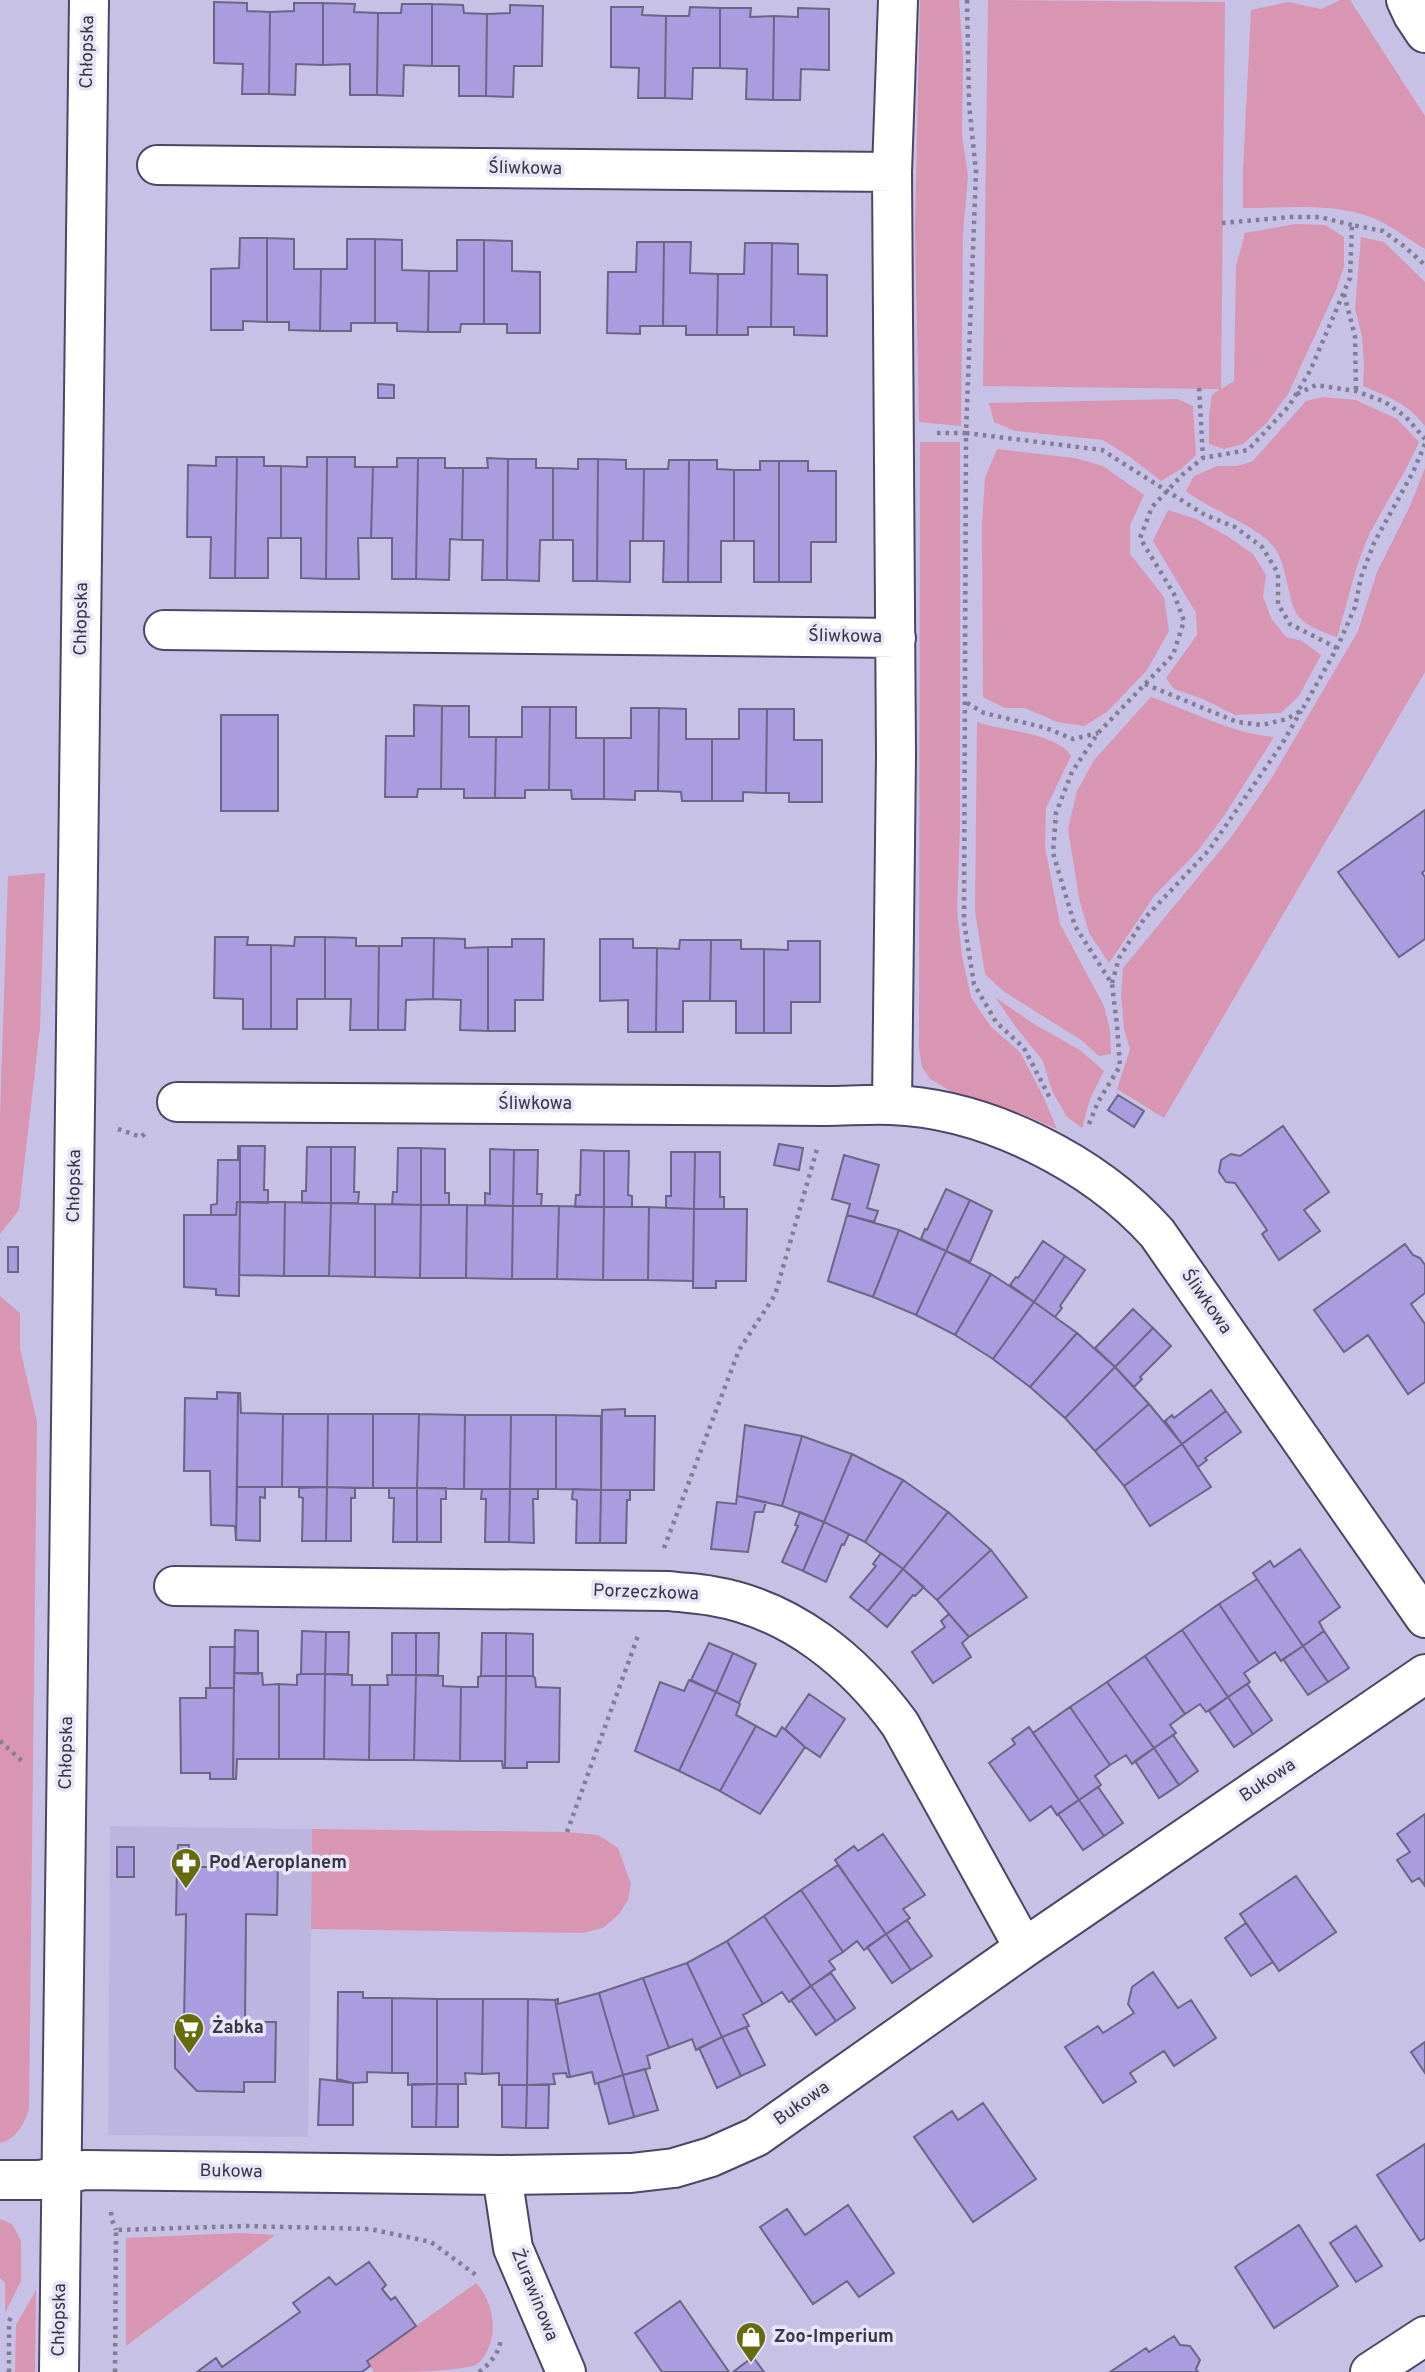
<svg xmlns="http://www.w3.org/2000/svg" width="1425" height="2372" viewBox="0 0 1425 2372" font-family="Overpass,sans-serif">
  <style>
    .built { fill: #bcb5e0 }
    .green { fill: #d896b2 }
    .building { fill: #a99cdf; stroke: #6b6586; stroke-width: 2 }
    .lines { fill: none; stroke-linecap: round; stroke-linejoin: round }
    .minor-casing { stroke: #4c4664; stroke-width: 42 }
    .path { stroke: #817d97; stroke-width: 4.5; stroke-dasharray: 3.5 5; stroke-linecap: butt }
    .minor { stroke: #fff; stroke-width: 38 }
    .labels { text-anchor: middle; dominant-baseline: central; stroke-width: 7; stroke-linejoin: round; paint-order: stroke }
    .street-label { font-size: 18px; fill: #373543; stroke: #e7e5f7 }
    .poi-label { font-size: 18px; font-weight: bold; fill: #373543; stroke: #e7e5f7; text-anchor: start }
  </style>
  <rect width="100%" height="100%" fill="#c7c1e6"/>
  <path class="built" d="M110,1826L312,1829L308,2137L108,2135Z"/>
  <path class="green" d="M920,0H959L963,58L962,136L968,176L963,233L961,426L919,422L915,229Z
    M988,0L1225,2L1221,389L1234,381L1236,266L1245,233L1295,224L1325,225L1344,237V266L1336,290L1288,394L1266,424L1243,444L1224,449L1209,444V415L1212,395L1220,389L983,386Z
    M1340,0H1350L1425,116V249C1408,239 1391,225 1373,218C1333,202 1286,208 1243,208V169L1251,10L1288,2L1321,9Z
    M1361,237L1384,242L1425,282V426C1407,403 1389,397 1363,386L1364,364L1362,337L1355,308Z
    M1323,397L1356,400L1397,419L1419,442C1405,474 1386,502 1370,533C1354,566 1348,603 1337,637C1325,633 1307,627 1299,617C1287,603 1288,563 1273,546C1256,525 1210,510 1186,491L1194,476L1218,466H1237L1253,461L1306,401Z
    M1177,399L1193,406L1196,455L1181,469L1161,481L1130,457L1103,440L1015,431L994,422L989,403Z
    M920,442H960V829L957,909L962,956L971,997L991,1027L1020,1052L1043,1096L1057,1129L1022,1114L952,1092L930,1079L922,1067L919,1049Z
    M997,449L1075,458L1103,466L1144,495L1130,525V554L1164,597L1169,631L1147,670L1107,712L1084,726L1057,722L1025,708H1005L983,697L982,525L985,478Z
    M1425,468V672L1164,1118L1117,1089L1130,1049L1124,1029L1121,994L1123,968L1232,836L1271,779L1358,631L1377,572L1410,506Z
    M1168,510L1196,519L1227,536L1253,554L1266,575L1263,596L1271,618L1286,637L1302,641L1321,655L1299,696L1281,713L1235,715L1203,699L1174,689L1166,678L1197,635L1196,613L1153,541Z
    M1151,697C1192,711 1230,733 1274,737L1224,816L1196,853L1155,895L1109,963L1089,933L1079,898L1068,829L1077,791L1094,760Z
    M977,722C1002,731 1057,733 1071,756L1046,808L1045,847L1060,924L1104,1006L1110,1030L1111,1054L1099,1056L1081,1040L1003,991L985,974L975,911Z
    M45,873L40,1027L19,1210L0,1234V1115L8,876Z
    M995,997L1034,1024L1080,1050L1104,1071L1090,1099L1082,1128L1067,1117L1052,1091L1043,1061L1015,1026Z
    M0,1296L20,1313V1348L37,1422L29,2109C24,2124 17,2139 0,2143Z
    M312,1829L567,1832L598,1835L618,1848L631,1884L628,1900L619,1914L603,1928L582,1933L311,1929Z
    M0,2219L12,2224L21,2241V2281L5,2313V2283L0,2278Z
    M238,2233L275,2235L126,2346V2238Z
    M476,2283C488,2296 492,2310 493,2327C493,2340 487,2358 476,2365C454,2372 400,2372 374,2372L367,2361Z
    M36,2290L35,2372H15L16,2325Z"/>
  <path class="building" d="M214,2L247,3V11L270,12L269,94H242L243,64L214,63Z
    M294,3H323V65L296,64L295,95L269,94L270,12L294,11Z
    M323,3L355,4L354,12L378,13L377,95H350V64L323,65Z
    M402,4H432V66L404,65L403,96L377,95L378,13H401Z
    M432,4L463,5L464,13L487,14L486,96H459V66H432Z
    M510,5L543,6L542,66H514L513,97L486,96L487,14L510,13Z
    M611,7H643L642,15L666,16L665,98H638L639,68L611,67Z
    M690,7L720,8V68H693L692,99L665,98L666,16H689Z
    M720,8H751L750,17L774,16L773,100L746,99L747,69L720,68Z
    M798,8L829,9V70L801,69L800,100H773L774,16L798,17Z
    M240,238H267V322L243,321V330H211V269L239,268Z
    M267,238L294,239V269H321L320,331L289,330V322H267Z
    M347,239H375V323H351V331H320L321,269H347Z
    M375,239L402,240V270L429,271L428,332L397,331V323H375Z
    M457,240H484V324H461L460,332H428L429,271H457Z
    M484,240L512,241V271L540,272V333H507V324H484Z
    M637,242H664L663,326H640V334L607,333L608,272H636Z
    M664,242H691L690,273L718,274L717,335H686V326H663Z
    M745,243H772L771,327H748V335H717L718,274H744Z
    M772,243L798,244V274L827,275V336L794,335V327H771Z
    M378,384L394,385V398H378Z
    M216,457H237L235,578H210L211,537H187L188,465L216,466Z
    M237,457H264V466H281V538H268V578H235Z
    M307,457H327L326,579L301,578V538H281V466L307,467Z
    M327,457H355V467H373L371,538H358L359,579H326Z
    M397,458H418L416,579H392V538H371L373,467H397Z
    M418,458H445V468H463L462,540L450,539L449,580L416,579Z
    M487,458L508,459L507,580H482L483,540H462L463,468H488Z
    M508,459H536V468H553V540H540L539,581L507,580Z
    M578,459H598L597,581H573V540H553V468L578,469Z
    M598,459L626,460V469H644L643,541H630V582L597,581Z
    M669,460H689L688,582H663L664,541H643L644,469H668Z
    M689,460H717V469L734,470V541H721V582H688Z
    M760,461H779V582H754V541H734V470H760Z
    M779,461H808V471H836V542H811V582H779Z
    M414,705L442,706L441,789H418L417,797H385L386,736H414Z
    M442,706H469V737H496L495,798H464V789H441Z
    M522,707H550L549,790H525V798H495L496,737H522Z
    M550,707H576V738H604V799H572L571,790H549Z
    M631,708H659L658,791H635V800L604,799V738H631Z
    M659,708L686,709V739H712V801H682L681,792L658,791Z
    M739,709H767L766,793L743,792V801H712V739H739Z
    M767,709H794V740H822V802H789V793H766Z
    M221,715H278V811H221Z
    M1425,810V870L1422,873L1425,877V939L1399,957L1338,872Z
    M215,937H248L247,945H271V1029H243V999L214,998Z
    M295,937H325V999H297V1029H271V945L294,946Z
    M325,937L356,938V946H379L378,1030H350L351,999H325Z
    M402,938H434L433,999L406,1000L405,1030H378L379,946H402Z
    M434,938L465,939V948L488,947V1031L460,1030L461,1000L433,999Z
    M512,939H544L543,1000H515V1031H488V947H512Z
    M600,939H633V948H657L656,1032H628V1000L600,1001Z
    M680,940H711L710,1001H683V1032H656L657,948L679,949Z
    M711,940H741V949H764V1033H736V1001H710Z
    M788,941H820V1002H791V1033H764V949L788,950Z
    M1118,1095L1144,1111L1134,1127L1108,1110Z
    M1283,1126L1329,1192L1304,1210L1320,1231L1279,1260L1262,1234L1267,1230L1235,1183L1226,1182L1219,1172L1221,1160L1231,1154L1240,1156Z
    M779,1144L803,1148L799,1170L774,1165Z
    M238,1146H240V1202H237L236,1215H211V1205L217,1204L218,1160H238Z
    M240,1146H265L264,1190H268V1203L240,1202Z
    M307,1147H331V1203H302V1191H306Z
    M331,1147H355L354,1192H359L358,1203H331Z
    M398,1148H421V1205L392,1204L393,1192H397Z
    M421,1148L445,1149V1193H449V1205H421Z
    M490,1149L514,1150L513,1206L485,1205V1193L490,1194Z
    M514,1150H538L537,1194H542L541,1206H513Z
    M581,1150L604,1151V1207H575L576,1195H580Z
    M604,1151H629L628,1195L632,1196V1207H604Z
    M671,1152H695L694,1209L666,1208V1196H671Z
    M695,1152H720V1197H724V1209H694Z
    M844,1155L879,1165L867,1208L878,1211L874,1222L847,1215L850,1204L832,1199Z
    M946,1189L970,1200L946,1251L921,1239L925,1229L927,1230Z
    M970,1200L992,1211L970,1262L946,1251Z
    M237,1202H240L239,1296L216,1295V1289L184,1287V1215H236Z
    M240,1202H285L284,1276L239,1275Z
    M285,1202L331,1203L329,1276H284Z
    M331,1203L375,1204V1277L329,1276Z
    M375,1204L421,1205L420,1278L375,1277Z
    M421,1205H467L466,1278H420Z
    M467,1205L513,1206L512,1279L466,1278Z
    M513,1206H559L557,1279H512Z
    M559,1206L604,1207L603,1280L557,1279Z
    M604,1207H649L648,1280H603Z
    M649,1207L694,1209L693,1281L648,1280Z
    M694,1209H747L746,1281H716V1288H693Z
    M847,1215L899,1230L873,1297L828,1281Z
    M899,1230L946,1251L916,1315L873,1297Z
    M1043,1241L1065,1256L1034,1302L1010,1285L1016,1277L1018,1278Z
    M1405,1244L1413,1255L1420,1258L1425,1265V1293L1411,1304L1425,1324V1382L1408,1394L1368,1335L1344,1352L1314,1310Z
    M8,1247H18V1272H8Z
    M946,1251L991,1274L955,1335L916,1315Z
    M1065,1256L1085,1270L1060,1306L1062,1308L1055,1317L1034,1302Z
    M991,1274L1034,1302L993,1359L955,1335Z
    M1034,1302L1077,1333L1030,1387L993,1359Z
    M1133,1309L1153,1328L1115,1367L1095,1348Z
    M1153,1328L1171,1346L1140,1377L1142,1379L1134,1387L1115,1367Z
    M1077,1333L1115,1367L1065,1418L1030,1387Z
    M1115,1367L1149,1404L1095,1451L1065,1418Z
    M1211,1390L1226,1411L1182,1444L1165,1421L1172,1415L1174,1418Z
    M217,1392L238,1393L236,1540L235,1526L211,1525L210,1471H184L185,1398L217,1399Z
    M238,1393H240L241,1413L283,1414L282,1487H237Z
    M1149,1404L1182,1444L1124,1486L1095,1451Z
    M625,1409V1416H655L654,1490H601L602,1410Z
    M1226,1411L1241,1432L1205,1458L1207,1460L1198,1467L1182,1444Z
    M283,1414H328L327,1487H282Z
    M328,1414H373V1488L327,1487Z
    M373,1414H419L417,1488H373Z
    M419,1414L465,1415L464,1489L417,1488Z
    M465,1415H511L510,1489H464Z
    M511,1415H556V1489H510Z
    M556,1415L601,1416V1490L556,1489Z
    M745,1425L802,1436L782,1506L737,1496Z
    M802,1436L852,1454L824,1522L782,1506Z
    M1182,1444L1211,1487L1150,1526L1124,1486Z
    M852,1454L903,1480L865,1542L824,1522Z
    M903,1480L948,1512L903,1569L865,1542Z
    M237,1487H265V1498L260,1497V1541L236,1540Z
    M327,1487L355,1488V1498H351V1541H326Z
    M327,1487L326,1541H302L303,1498L299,1497V1488Z
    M389,1488H417V1542H393L394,1498H389Z
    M417,1488H446V1499H441V1542H417Z
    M482,1489H510L509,1542H485L486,1499H481Z
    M510,1489H538V1499H533L534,1543L509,1542Z
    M573,1489L601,1490L600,1543H576L577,1500L572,1499Z
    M601,1490H630V1500H627L626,1543H600Z
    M737,1496L766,1502L763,1512H755L748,1552L711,1549L717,1502L736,1504Z
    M800,1512L824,1522L803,1571L782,1562L798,1526L795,1525Z
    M948,1512L991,1550L937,1600L903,1569Z
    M824,1522L849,1534L844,1545L842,1544L826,1582L803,1571Z
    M1300,1549L1340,1607L1319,1622L1324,1631L1303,1646L1253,1573L1270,1561L1274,1567Z
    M991,1550L1027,1597L969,1637L937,1600Z
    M881,1553L903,1569L868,1611L850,1597L876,1566L873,1564Z
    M903,1569L924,1587L915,1596L913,1595L887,1627L868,1611Z
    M1257,1579L1303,1646L1281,1661L1275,1652L1259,1663L1219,1604Z
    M1219,1604L1259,1663L1244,1673L1250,1682L1228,1697L1182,1630Z
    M949,1614L969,1637L962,1643L971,1657L933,1683L912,1652L945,1627L941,1621Z
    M235,1630L258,1631V1674L234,1673Z
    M1182,1630L1228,1697L1206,1712L1200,1704L1185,1714L1145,1656Z
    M302,1631L326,1632L325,1674H301Z
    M1324,1631L1349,1668L1328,1682L1303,1646Z
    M326,1632H349L348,1674H325Z
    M392,1633H416V1675H392Z
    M416,1633H439L438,1675H416Z
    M482,1633H506V1676H481Z
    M506,1633L533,1634V1676H506Z
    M709,1643L733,1653L716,1692L691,1680Z
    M1303,1646L1328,1682L1308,1695L1283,1659Z
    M210,1647H235L234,1688H210Z
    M733,1653L756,1664L739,1703L716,1692Z
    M1145,1656L1185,1714L1170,1725L1176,1733L1154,1748L1107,1682Z
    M234,1673H262L263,1685L279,1684V1759H237L236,1779H233Z
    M301,1674H325L324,1759H279V1684L297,1685V1675Z
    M325,1674L352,1675V1685H370L369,1760L324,1759Z
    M387,1675H416L414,1760H369L370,1685H388Z
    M416,1675L443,1676V1686L461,1687L460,1761L414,1760Z
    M481,1676H506L505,1768H503L502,1761H460L461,1687H478V1677Z
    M506,1676H533L535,1678L536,1687L560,1688L559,1762H527V1768H505Z
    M689,1680L716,1692L679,1771L635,1751L660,1682L684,1691Z
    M1107,1682L1154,1748L1132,1764L1126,1755L1110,1765L1070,1707Z
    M1247,1684L1272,1720L1253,1734L1228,1697Z
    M206,1688H234L233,1779H210V1773H181L180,1698H206Z
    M716,1692L739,1703L740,1704L736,1715L756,1726L720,1791L679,1771Z
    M809,1694L845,1719L820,1757L805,1747L785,1729Z
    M1228,1697L1253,1734L1234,1747L1209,1711Z
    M1070,1707L1110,1765L1095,1776L1101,1785L1079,1800L1033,1733Z
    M756,1726L776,1737L782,1727L805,1747L760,1814L720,1791Z
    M1029,1727L1079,1800L1057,1815L1051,1806L1030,1821L989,1763L1015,1744L1012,1739Z
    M1173,1735L1198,1771L1179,1785L1154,1748Z
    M1154,1748L1179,1785L1159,1798L1135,1761Z
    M1098,1787L1123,1823L1104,1836L1079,1800Z
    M1079,1800L1104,1836L1083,1850L1058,1814Z
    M1425,1814V1886L1419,1878L1412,1882L1397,1860L1410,1852L1397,1834Z
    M883,1834L925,1895L903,1909L910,1918L886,1934L835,1860L854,1846L858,1851Z
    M178,1845H189V1860H177Z
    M117,1847H134V1877H117Z
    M229,1857L278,1858L277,1915L246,1914L245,2022H276L275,2082H244V2092L197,2091L175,2068V2022H184L186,1914L176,1915L177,1867H229Z
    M838,1865L886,1934L864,1950L857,1941L843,1952L801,1890Z
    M1296,1876L1336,1932L1279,1971L1240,1914Z
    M801,1890L843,1952L829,1961L835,1969L811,1986L764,1916Z
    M764,1916L811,1986L789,2002L782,1992L763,2004L727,1941Z
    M907,1920L932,1956L911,1970L886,1934Z
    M1246,1923L1273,1962L1251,1976L1225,1938Z
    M886,1934L911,1970L892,1983L867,1947Z
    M727,1941L763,2004L743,2015L749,2026L722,2037L687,1963Z
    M687,1963L722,2037L696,2050L692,2039L669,2048L643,1978Z
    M1153,1972L1178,2008L1191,2000L1216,2038L1174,2066L1164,2051L1130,2073L1136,2082L1103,2103L1065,2047L1098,2026L1103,2033L1134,2013L1128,2004L1132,1987Z
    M831,1973L855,2008L836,2021L811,1986Z
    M643,1978L669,2048L647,2056L650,2068L623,2075L599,1993Z
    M811,1986L836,2021L816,2035L791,2000Z
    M338,1992H363V1998H392V2073L367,2072V2082L353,2083L337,2079Z
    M599,1993L623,2075L595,2084L592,2072L570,2077L555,2000L558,1999V2004Z
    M392,1998L437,1999V2084L408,2085V2073H392Z
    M437,1999H483L482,2074L465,2073L466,2084H437Z
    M483,1999H528L527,2085H499V2073L482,2074Z
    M528,1999L555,2000L570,2077H567L566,2073L553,2074L555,2084L527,2085Z
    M746,2027L765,2065L741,2076L722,2037Z
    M722,2037L741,2076L717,2088L699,2048Z
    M1425,2042V2073L1411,2052Z
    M645,2069L658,2110L634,2117L623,2075Z
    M623,2075L634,2117L609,2124L598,2083Z
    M320,2079L353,2083V2125H318Z
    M412,2084H437L436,2127H412Z
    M437,2084H458V2127H436Z
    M502,2085H527L526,2128L502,2127Z
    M527,2085H549L548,2128H526Z
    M983,2103L1036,2179L973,2222L914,2137L952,2111L958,2120Z
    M1425,2144V2238L1420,2241L1377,2175Z
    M848,2205L894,2273L859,2297L847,2281L813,2304L760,2227L787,2209L805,2235Z
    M1299,2225L1338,2286L1274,2328L1235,2267Z
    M1356,2226L1382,2266L1356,2282L1330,2243Z
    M369,2262L386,2285L382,2289L391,2300L395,2297L416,2326L367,2361L370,2366L362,2372H197L216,2358L222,2367L300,2312L293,2303L329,2277L336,2285Z
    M680,2301L729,2372H662L635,2333Z
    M1174,2336L1180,2345L1190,2346L1200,2360L1196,2369L1198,2372H1110L1146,2348L1149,2352Z
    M753,2357L764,2372H733Z"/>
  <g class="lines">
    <g class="minor-casing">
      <path id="minor" d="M1406,0L1413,15L1425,33
        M157,165L892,172
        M164,630L896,638
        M177,1102L826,1106C847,1106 869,1104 891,1105C986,1108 1094,1163 1157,1233L1425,1618
        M892,1105L896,755L892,172L898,0
        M174,1586L669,1591C684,1593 698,1593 712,1596C791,1609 854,1661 900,1724L1024,1948
        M502,2175L513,2248L566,2372
        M0,2180H40L84,2170L502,2175L631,2173L674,2168L711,2157L756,2137L1024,1948L1425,1674
        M59,2372L89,0
        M1370,2372L1425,2336"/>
    </g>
    <path class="path" d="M967,0L969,104L976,172L966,433L1102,450L1205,515L1235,527L1262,547L1278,573V604L1290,624L1337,648
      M1222,223L1291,217H1320L1352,225
      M1344,294L1355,336L1356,391
      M1199,388L1203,458
      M1297,394L1316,385L1356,391L1385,402L1406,417L1425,439
      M937,433H966L964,922L974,984L996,1022L1024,1048L1051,1100
      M1145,684L1237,722L1262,725L1287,719L1302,710L1337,648L1355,607L1361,577L1374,543L1413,472L1425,444
      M967,703L984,713L1046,728L1073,739L1098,733
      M1112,983L1119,958L1144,919L1209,850L1282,744L1301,711
      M1089,1124L1098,1102L1120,1066L1117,1026L1112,984L1075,926L1053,853L1056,813L1072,772L1098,733L1173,655L1184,621L1174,594L1140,538L1152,507L1182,475L1203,458L1248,450L1289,406L1310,371L1350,278L1352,225L1383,231L1405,247L1425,265
      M118,1129L141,1137L147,1132
      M664,1548L739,1350L775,1295L817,1149
      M0,1741L23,1762
      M567,1832L639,1633
      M111,2212L112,2220L116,2230
      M9,2372V2321L13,2314
      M115,2372L116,2230L245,2226L370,2229L431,2242L476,2275
      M479,2372C491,2363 499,2353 501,2339"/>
    <use href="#minor" class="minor"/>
  </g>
  <defs>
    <g id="pharmacy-pin" transform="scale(1.575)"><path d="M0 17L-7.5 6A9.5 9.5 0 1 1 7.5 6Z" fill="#676b0d" stroke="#e7e5f7"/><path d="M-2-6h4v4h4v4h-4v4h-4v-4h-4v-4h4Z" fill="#fff"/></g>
    <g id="supermarket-pin" transform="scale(1.575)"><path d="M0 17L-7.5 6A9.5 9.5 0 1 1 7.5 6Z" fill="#676b0d" stroke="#e7e5f7"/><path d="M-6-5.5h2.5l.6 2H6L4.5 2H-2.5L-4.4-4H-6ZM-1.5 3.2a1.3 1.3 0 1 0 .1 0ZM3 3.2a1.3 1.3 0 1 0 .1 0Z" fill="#fff"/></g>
    <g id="shop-pin" transform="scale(1.575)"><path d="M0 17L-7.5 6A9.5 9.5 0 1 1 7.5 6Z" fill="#676b0d" stroke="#e7e5f7"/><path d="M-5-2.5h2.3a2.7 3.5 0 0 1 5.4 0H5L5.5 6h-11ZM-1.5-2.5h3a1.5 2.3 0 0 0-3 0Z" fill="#fff"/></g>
  </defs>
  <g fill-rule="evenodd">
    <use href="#pharmacy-pin" x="186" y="1863"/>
    <use href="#supermarket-pin" x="189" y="2028"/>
    <use href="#shop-pin" x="751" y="2337"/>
  </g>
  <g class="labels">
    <g class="street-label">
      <text transform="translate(88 52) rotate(-89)">Chłopska</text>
      <text transform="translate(525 169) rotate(1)">Śliwkowa</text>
      <text transform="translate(82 619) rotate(-89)">Chłopska</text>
      <text transform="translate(845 637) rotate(1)">Śliwkowa</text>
      <text x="535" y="1104">Śliwkowa</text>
      <text transform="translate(75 1186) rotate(-89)">Chłopska</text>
      <text transform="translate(1206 1302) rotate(55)">Śliwkowa</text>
      <text transform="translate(646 1593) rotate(2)">Porzeczkowa</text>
      <text transform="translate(67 1753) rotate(-89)">Chłopska</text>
      <text transform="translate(1268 1781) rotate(-34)">Bukowa</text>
      <text transform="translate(802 2104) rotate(-35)">Bukowa</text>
      <text transform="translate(231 2172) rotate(1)">Bukowa</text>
      <text transform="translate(534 2295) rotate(68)">Żurawinowa</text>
      <text transform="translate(60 2320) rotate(-89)">Chłopska</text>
    </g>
    <g class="poi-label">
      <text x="209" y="1863">Pod Aeroplanem</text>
      <text x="212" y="2028">Żabka</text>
      <text x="774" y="2337">Zoo-Imperium</text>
    </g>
  </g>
</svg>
